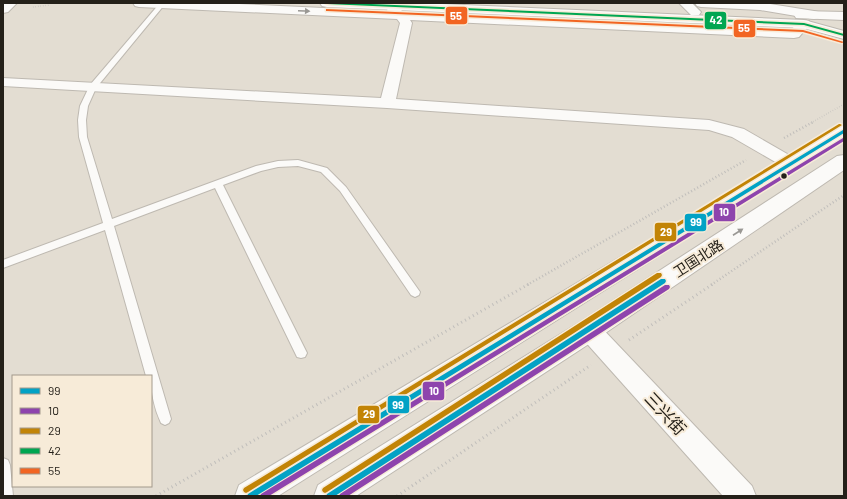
<svg xmlns="http://www.w3.org/2000/svg" width="847" height="499" viewBox="0 0 847 499" font-family="Barlow,'Noto Sans SC',sans-serif">
  <style>
    .lines { fill: none; stroke-linecap: round; stroke-linejoin: round }
    .service-casing { stroke: #beb9b1; stroke-width: 2 }
    .minor-casing { stroke: #beb9b1; stroke-width: 2 }
    .secondary-casing { stroke: #beb9b1; stroke-width: 2 }
    .path-far2 { stroke: #c0bebb; stroke-width: 1.5; stroke-dasharray: 0.5 2; stroke-linecap: butt }
    .path-far1 { stroke: #c0bebb; stroke-width: 2.5; stroke-dasharray: 1 2.5; stroke-linecap: butt }
    .path { stroke: #c0bebb; stroke-width: 3; stroke-dasharray: 1 3.5; stroke-linecap: butt }
    .service { fill: #fbfaf8; fill-rule: evenodd }
    .minor { fill: #fbfaf8; fill-rule: evenodd }
    .secondary { fill: #fbfaf8; fill-rule: evenodd }
    .bus-1-casing { stroke: #f7ebd8; stroke-width: 3 }
    .bus-2-casing { stroke: #f7ebd8; stroke-width: 3 }
    .bus-3-casing { stroke: #f7ebd8; stroke-width: 3 }
    .bus-4-casing { stroke: #f7ebd8; stroke-width: 3 }
    .bus-5-casing { stroke: #f7ebd8; stroke-width: 3 }
    .bus-1 { fill: #02a2c5; fill-rule: evenodd }
    .bus-2 { fill: #8e44ad; fill-rule: evenodd }
    .bus-3 { fill: #c28406; fill-rule: evenodd }
    .bus-4 { fill: #00a651; fill-rule: evenodd }
    .bus-5 { fill: #f26522; fill-rule: evenodd }
    .oneway { fill: #9a9894 }
    .bus-dot { fill: #242019; stroke: #f7ebd8; stroke-width: 1.5 }
    .labels { text-anchor: middle; dominant-baseline: central; stroke-width: 4; stroke-linejoin: round; paint-order: stroke }
    .street-label { font-size: 14px; fill: #242019; stroke: #f7ebd8 }
    .near-street-label { font-size: 17px; fill: #242019; stroke: #f7ebd8 }
    .line-badge { stroke: #f7ebd8; stroke-width: 1.5 }
    .badge-label { font-size: 11px; text-anchor: middle; font-weight: bold; fill: #fff }
  </style>
  <rect width="100%" height="100%" fill="#e3ddd2"/>
  <g class="lines">
    <g class="service-casing">
      <path id="service" d="M160,3L165,4L96,88L88,106L86,120L87,137L112,219L256,166L278,161L298,160L327,168L346,187L420,292L419,295L415,297L411,295L340,191L321,172L298,166L278,167L261,171L223,185L307,353L305,357L301,358L297,357L215,188L114,226L171,419L169,423L165,425L161,423C154,408 151,393 151,376H146L105,230L3,268V260L103,223L79,137L78,120L80,106L90,85Z
        M3,458L8,460L10,465L13,496H3Z"/>
    </g>
    <g class="minor-casing">
      <path id="minor" d="M133,3H216L387,11L388,7H396L404,12L791,30C797,24 800,19 809,21L810,24L799,37L794,38L410,20L412,23L396,99L709,120L744,129L796,159L799,163L796,167L790,169L784,167L732,137L709,130L387,108L3,86V78L381,98L400,23L397,19L139,7L135,6Z
        M679,3H692L701,12L699,15H691Z
        M695,3H764L814,11L818,12L820,15L818,18L814,19L760,10L701,7L697,6Z
        M589,320L597,323L752,486L756,496H723L581,337L578,330L581,323Z"/>
    </g>
    <g class="secondary-casing">
      <path id="secondary" d="M3,3H17L8,12L3,13Z
        M320,3H419L804,20L844,31V39L803,28L327,7L322,6Z
        M801,11L844,12V20L796,18L794,15L796,12Z
        M844,125V139L278,496H235L239,485L838,127Z
        M844,155V170L598,338L356,496H314L318,485L580,322L837,156Z"/>
    </g>
    <path class="path-far2" d="M33,7L50,5
      M811,123L844,104"/>
    <path class="path-far1" d="M784,138L813,122
      M527,285L746,160
      M711,285L844,195"/>
    <path class="path" d="M629,340L713,284
      M156,496L529,284
      M397,496L591,365"/>
    <use href="#service" class="service"/>
    <use href="#minor" class="minor"/>
    <use href="#secondary" class="secondary"/>
    <g class="bus-1-casing">
      <path id="bus-1" d="M843,130H844V133L256,496H247L248,494Z
        M661,279H665L666,281L665,283L335,496H326L327,494Z"/>
    </g>
    <g class="bus-2-casing">
      <path id="bus-2" d="M843,138H844V141L269,496H260L261,494Z
        M665,285H669L670,287L669,289L348,496H339L340,494Z"/>
    </g>
    <g class="bus-3-casing">
      <path id="bus-3" d="M839,124H840L842,125L248,492L246,493L244,492L243,490L244,488Z
        M657,273H661L662,275L661,277L327,492L325,493L323,492L322,490L323,488Z"/>
    </g>
    <g class="bus-4-casing">
      <path id="bus-4" d="M325,3H348L804,23L844,34V36L804,25L327,4Z"/>
    </g>
    <g class="bus-5-casing">
      <path id="bus-5" d="M326,9L803,30L844,42L842,43L803,32L327,11H326Z"/>
    </g>
    <use href="#bus-1" class="bus-1"/>
    <use href="#bus-2" class="bus-2"/>
    <use href="#bus-3" class="bus-3"/>
    <use href="#bus-4" class="bus-4"/>
    <use href="#bus-5" class="bus-5"/>
  </g>
  <defs><path id="oneway-solid" d="M-6-.8H1V-3.2L6.5 0L1 3.2V.8H-6Z"/></defs>
  <g class="oneway">
    <use href="#oneway-solid" transform="translate(304 11) rotate(3)"/>
    <use href="#oneway-solid" transform="translate(738 232) rotate(-33)"/>
  </g>
  <circle class="bus-dot" cx="784" cy="176" r="3.5"/>
  <g class="labels">
    <g class="street-label">
      <text transform="translate(698 258) rotate(-33)">卫国北路</text>
    </g>
    <g class="near-street-label">
      <text transform="translate(666 413) rotate(47)">三兴街</text>
    </g>
  </g>
  <g class="line-badge">
    <rect x="445" y="6" width="23" height="19" rx="4" fill="#f26522"/>
    <rect x="704" y="11" width="23" height="19" rx="4" fill="#00a651"/>
    <rect x="733" y="19" width="23" height="19" rx="4" fill="#f26522"/>
    <rect x="713" y="203" width="23" height="19" rx="4" fill="#8e44ad"/>
    <rect x="684" y="213" width="23" height="19" rx="4" fill="#02a2c5"/>
    <rect x="654" y="222" width="23" height="20" rx="4" fill="#c28406"/>
    <rect x="422" y="381" width="23" height="20" rx="4" fill="#8e44ad"/>
    <rect x="387" y="395" width="23" height="19" rx="4" fill="#02a2c5"/>
    <rect x="357" y="405" width="23" height="19" rx="4" fill="#c28406"/>
  </g>
  <g class="badge-label">
    <text x="456" y="20">55</text>
    <text x="716" y="24">42</text>
    <text x="744" y="32">55</text>
    <text x="724" y="216">10</text>
    <text x="696" y="226">99</text>
    <text x="666" y="236">29</text>
    <text x="434" y="395">10</text>
    <text x="398" y="409">99</text>
    <text x="369" y="418">29</text>
  </g>
  <rect width="847" height="499" fill="none" stroke="#242019" stroke-width="8"/>
  <rect x="12" y="375" width="140" height="112" fill="#f7ebd8" stroke="#a39a8c"/>
  <rect x="20" y="388" width="20" height="6" fill="#02a2c5" stroke="#a39a8c"/>
  <text x="48" y="395" font-size="12" fill="#242019">99</text>
  <rect x="20" y="408" width="20" height="6" fill="#8e44ad" stroke="#a39a8c"/>
  <text x="48" y="415" font-size="12" fill="#242019">10</text>
  <rect x="20" y="428" width="20" height="6" fill="#c28406" stroke="#a39a8c"/>
  <text x="48" y="435" font-size="12" fill="#242019">29</text>
  <rect x="20" y="448" width="20" height="6" fill="#00a651" stroke="#a39a8c"/>
  <text x="48" y="455" font-size="12" fill="#242019">42</text>
  <rect x="20" y="468" width="20" height="6" fill="#f26522" stroke="#a39a8c"/>
  <text x="48" y="475" font-size="12" fill="#242019">55</text>
</svg>
